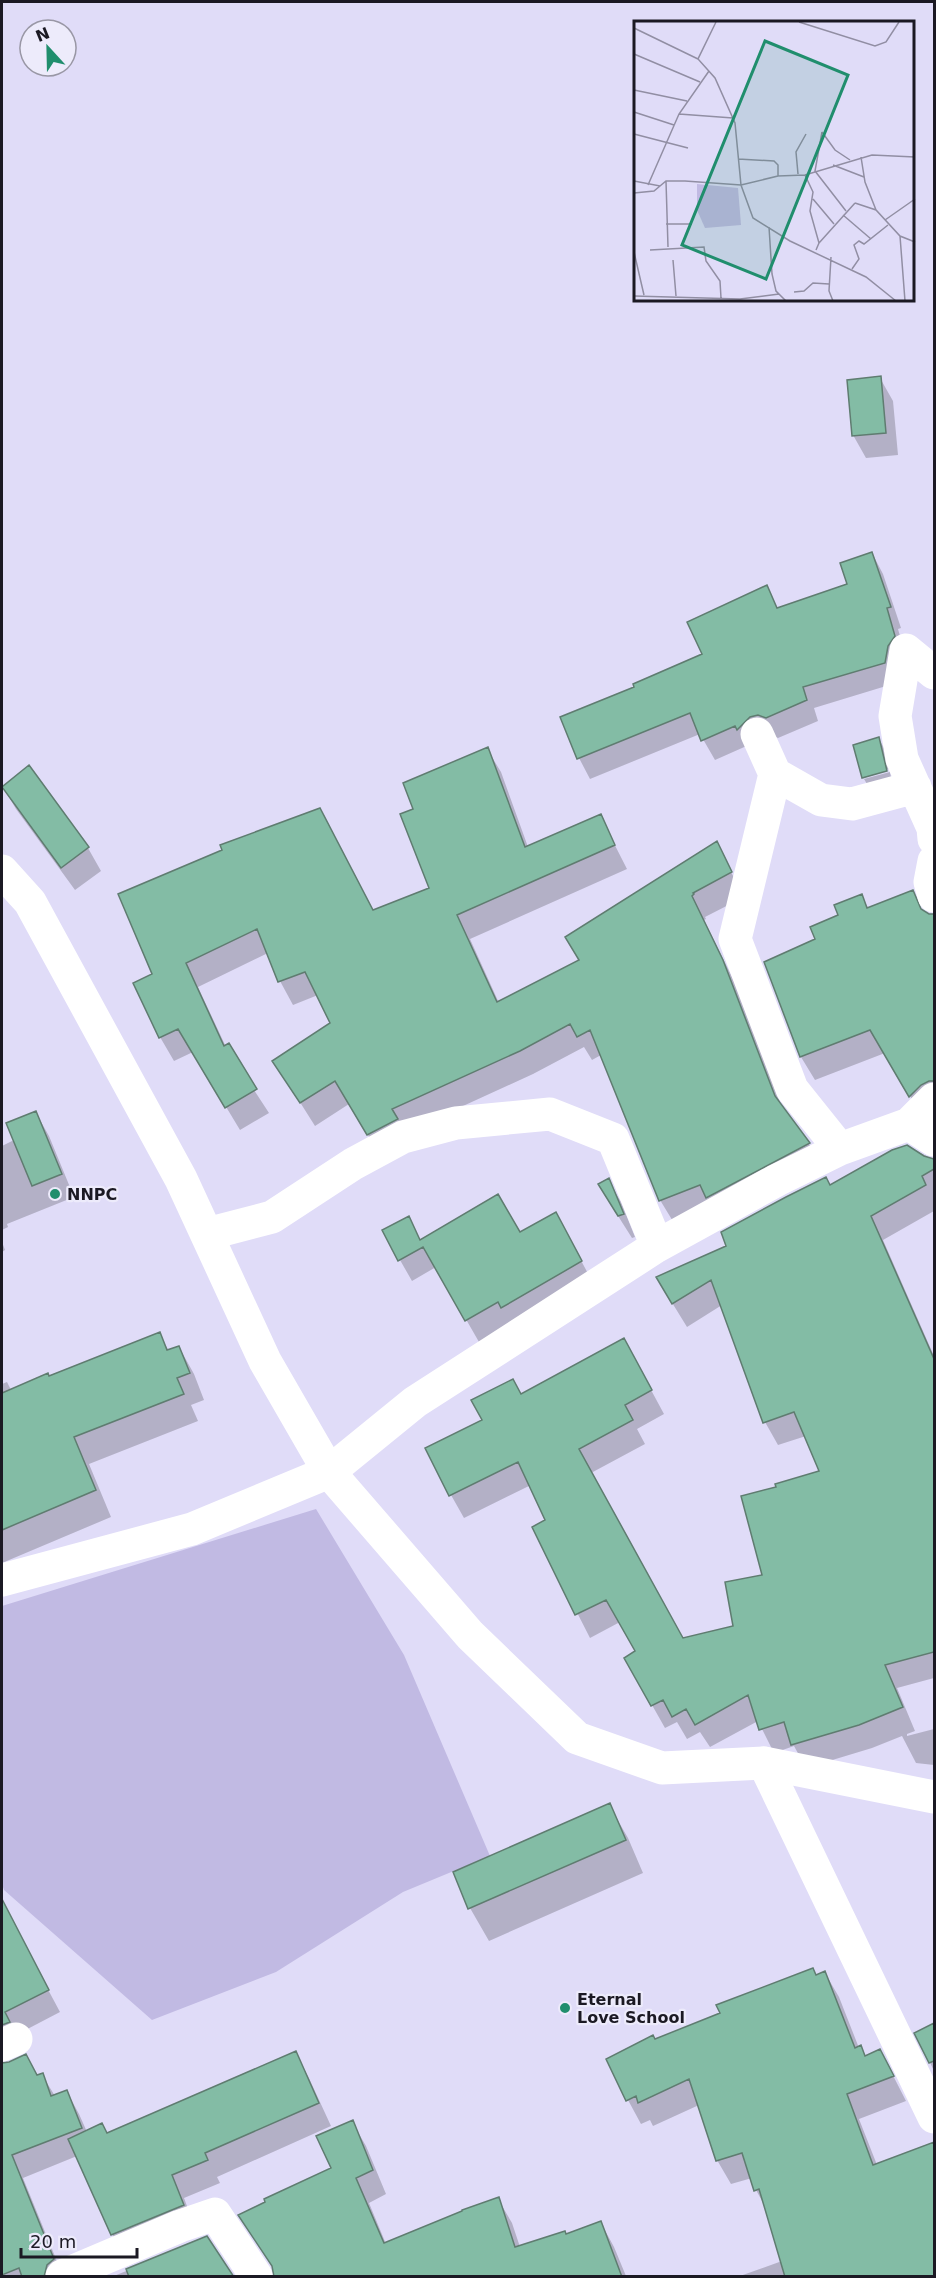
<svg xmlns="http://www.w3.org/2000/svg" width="936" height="2278" viewBox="0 0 936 2278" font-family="'DejaVu Sans',sans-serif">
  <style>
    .green { fill: #c1bae3 }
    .shadow { fill: #0003 }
    .building { fill: #83bca5; stroke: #5f7c70; stroke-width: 1.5 }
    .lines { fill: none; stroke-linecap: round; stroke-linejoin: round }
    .street { stroke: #fff; stroke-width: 33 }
    .secondary { stroke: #fff; stroke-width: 33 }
    .poi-dot { fill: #208e6d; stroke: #edebfb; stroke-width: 2 }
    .labels { text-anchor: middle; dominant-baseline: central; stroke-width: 4.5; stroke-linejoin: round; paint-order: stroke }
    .poi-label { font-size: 16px; font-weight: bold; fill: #1b1923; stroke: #edebfb; text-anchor: start }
    .inset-road { fill: none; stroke: #918ea3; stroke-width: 1.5 }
    .view { fill: #208e6d; fill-opacity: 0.15; stroke: #208e6d; stroke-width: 3 }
    .inset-edge { fill: none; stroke: #1b1923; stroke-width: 3 }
  </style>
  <rect width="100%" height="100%" fill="#e0dcf8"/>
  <path class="green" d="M316,1509L404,1655L490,1856L403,1892L276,1972L152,2020L4,1890L2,1884V1606Z"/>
  <path class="shadow" d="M880,378L893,401L898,455L866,458L853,435Z
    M872,553L883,574L901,628L898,629L906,657L896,683L814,708L818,721L778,738L771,735L715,760L700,734L590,779L579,758L636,687L704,654L766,587L778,609L849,584Z
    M879,739L885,750L889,769L864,776V779L855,746Z
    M487,749L501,772L528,847L600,816L627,869L470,939L499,1003L580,961L716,843L744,897L705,917L706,919L704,920L736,985L783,1110L809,1144L822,1167L674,1223L660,1200L601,1055L592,1060L584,1047L533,1074L404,1133L382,1158L349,1104L315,1126L274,1061L332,1024L318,995L293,1005L280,981L268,953L198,987L226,1047L269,1113L240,1130L193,1052L174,1061L160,1037L154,975L120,895L373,911L431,889L415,809Z
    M28,767L88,848L101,871L75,890L16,809L3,787Z
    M890,772L892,783L870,789L864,779Z
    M912,892L934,931V939L923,948L934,963V1111L924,1120L885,1053L815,1080L801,1057L766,963L817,940L861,896L869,909Z
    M36,1113L49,1136L74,1197L7,1224L8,1227L2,1230V1146L14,1140Z
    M907,1146L934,1160V1211L883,1240L934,1356V1678L897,1688L915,1731L907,1734V1736L934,1729V1765L916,1763L902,1736L872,1748L806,1768L794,1746L774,1753L758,1721L710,1747L700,1732L687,1739L677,1722L665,1728L652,1705L637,1652L620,1622L590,1638L534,1528L547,1521L531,1485L464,1518L451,1495L484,1421L521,1396L637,1364L664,1414L637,1429L645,1444L591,1473L683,1639L735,1627L764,1576L778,1488L821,1471L806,1436L778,1445L765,1422L722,1305L687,1327L671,1301L728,1247L830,1186Z
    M608,1180L621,1202L635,1237L632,1238L613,1208Z
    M408,1218L421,1241L520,1234L568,1236L593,1283L479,1342L436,1267L412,1281L400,1260Z
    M2,1242L5,1250L2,1252Z
    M159,1334L169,1351L179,1347L194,1374L204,1400L191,1405L198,1421L89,1464L111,1517L2,1563V1384L7,1382L11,1390Z
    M609,1805L628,1838L643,1873L489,1941L470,1908L455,1873Z
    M21,1939L60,2012L16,2035L2,2055V1949Z
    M825,1973L839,1997L859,2048L861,2047L866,2057L880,2050L906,2101L859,2119L877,2165L933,2144L934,2147V2276H740L782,2261L767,2210L756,2190L752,2178L731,2184L717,2160L699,2105L653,2126L650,2120L641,2124L628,2100L655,2041Z
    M934,2025V2071L916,2033Z
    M295,2053L308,2076L331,2126L217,2177L220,2183L184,2198L195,2228L125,2257L112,2234L77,2156L23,2178L63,2276H2V2065L10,2064L37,2076L42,2075L55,2096L67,2092L79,2114L87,2132L107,2135Z
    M352,2122L366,2146L386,2194L369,2203L386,2244L498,2199L512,2223L520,2247L566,2236L601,2223L614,2247L626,2276H276L275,2271L241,2216L333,2169Z
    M207,2238L232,2276H114Z"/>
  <path class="building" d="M881,376L886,433L852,436L847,380Z
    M872,552L891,607L887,608L895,636L888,646L885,663L803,687L807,700L766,718L758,715L750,717L737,730L735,726L701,741L690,713L577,759L560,717L634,687L633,684L702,654L687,622L767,585L777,608L847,584L840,563Z
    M879,737L887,771L862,778L853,745Z
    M488,747L525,847L601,814L615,845L457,915L497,1002L579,960L565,937L717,841L732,872L693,893L694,894L692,896L723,960L775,1096L810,1143L706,1198L700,1185L659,1201L590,1030L577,1037L570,1024L520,1051L392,1109L398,1119L367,1135L335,1081L300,1103L272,1061L330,1023L305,972L278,982L257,929L186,963L224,1046L229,1043L257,1089L225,1108L178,1029L159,1038L133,983L152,974L118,894L222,850L220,845L320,808L373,910L429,888L400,814L413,809L403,783Z
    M29,765L89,847L61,868L2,787Z
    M913,890L921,909L929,914H934V1081H929L921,1085L909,1097L870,1030L800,1057L764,962L815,939L810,927L838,915L834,905L862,894L867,908Z
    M36,1111L62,1174L32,1186L6,1123Z
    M907,1145L924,1156L934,1159V1169L922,1176L926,1185L871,1216L934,1359V1652L885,1665L903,1707L859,1725L791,1745L784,1722L759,1730L748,1695L695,1725L686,1709L672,1717L663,1700L651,1706L624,1658L635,1651L606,1600L575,1615L532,1527L545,1520L518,1462L449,1496L425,1448L482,1420L471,1400L513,1379L521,1394L624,1338L652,1390L625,1405L633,1420L579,1449L683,1638L733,1626L725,1582L762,1575L741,1496L776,1487L775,1484L819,1471L794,1412L763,1423L711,1280L672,1304L656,1277L726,1246L721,1232L786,1197L826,1177L830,1185L892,1150Z
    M609,1178L624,1214L618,1216L598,1184Z
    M498,1194L520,1232L556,1212L582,1261L501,1308L498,1302L465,1321L423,1247L398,1261L382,1230L409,1216L420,1240Z
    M160,1332L167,1350L179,1346L190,1373L177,1378L184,1394L74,1437L96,1490L2,1530V1393L48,1373L49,1376Z
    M610,1803L626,1840L468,1909L453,1872Z
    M2,1899L49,1990L5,2012L10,2022L2,2025Z
    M813,1968L816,1975L825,1971L855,2048L861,2045L865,2056L880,2049L894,2076L847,2094L873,2165L934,2142V2277H785L759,2189L754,2191L742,2153L716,2161L689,2079L638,2103L636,2096L626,2101L606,2059L653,2035L655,2039L720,2013L716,2005Z
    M934,2023V2061L929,2063L914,2033Z
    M296,2051L319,2103L205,2153L208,2160L172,2175L184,2205L111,2235L68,2139L102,2123L107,2133Z
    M26,2054L37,2075L43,2073L51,2096L67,2090L82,2128L12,2155L54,2259L47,2265L44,2277H22L19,2268L2,2275V2063L9,2062Z
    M353,2120L373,2170L356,2178L384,2243L462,2211V2210L499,2197L515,2247L565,2231L566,2234L601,2221L622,2277H274L272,2266L238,2215L265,2202L264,2199L331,2168L316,2136Z
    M207,2236L234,2277H129L126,2269Z"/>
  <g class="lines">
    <path class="street" d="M906,650L895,716L902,759L933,828L934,839
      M906,650L934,673
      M757,734L775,774L735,939L792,1089L840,1149
      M775,774L821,800L852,804L915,787
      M934,861L930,882L934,896
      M909,1124L934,1140
      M207,1234L272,1217L353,1164L403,1137L456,1123L550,1114L613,1139L657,1246L777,1180L840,1149L909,1124L934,1099
      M2,1580L192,1529L329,1472L415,1402L657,1246
      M764,1763L934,2117
      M2,2045L16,2039
      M62,2276L180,2226L215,2214L256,2276"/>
    <path class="secondary" d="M2,871L30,902L181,1179L265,1361L329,1472L470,1635L577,1738L662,1768L764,1763L934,1797"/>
  </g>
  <g class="poi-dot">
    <circle cx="55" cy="1194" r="6"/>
    <circle cx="565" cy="2008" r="6"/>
  </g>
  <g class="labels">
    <g class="poi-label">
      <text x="67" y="1194">NNPC</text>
      <text x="577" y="1999">Eternal<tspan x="577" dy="18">Love School</tspan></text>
    </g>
  </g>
  <g transform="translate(634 21)">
    <rect width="280" height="280" fill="#e0dcf8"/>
    <path d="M63,163L104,167L107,204L71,207L63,189Z" fill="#c1bae3"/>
    <path class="inset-road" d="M82,1L64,38L81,57L101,102L107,164L119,197L156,220L232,256L262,280M165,1L241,25L252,21L265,1M0,7L64,38M0,33L66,61M0,69L53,80M0,91L40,104M45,93L99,97M188,111L181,150L212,190M188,111L201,129L216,139M0,113L54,127M227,136L231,161L242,189M104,138L140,140L144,144V155L171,154L238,134L281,136M199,144L230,156M164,153L162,131L172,113M171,154L179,171L176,190L185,222L182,229M0,160L26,165L32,160H51L107,164L144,155M32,160L34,226M14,164L45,93L75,50M0,172L20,170L26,165M179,178L200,203M221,182L242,189L266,215L281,221M209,194L237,218M251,199L281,178M32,203H58M135,206L138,253L142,270L152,280M266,215L271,280M185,222L221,182M16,229L70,226L72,240L86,260L87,277M0,231L10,274M197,236L195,270L199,280M39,239L42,275M218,248L225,238L220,224L225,220L230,223L254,204M160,271L170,270L179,262L195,263M0,275L106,278L145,273"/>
    <path class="view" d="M131,20L214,54L132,258L48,224Z"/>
    <rect width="280" height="280" class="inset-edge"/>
  </g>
  <rect width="936" height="2278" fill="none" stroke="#1b1923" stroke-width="6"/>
  <g transform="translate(48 48) rotate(338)"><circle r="28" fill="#edebfb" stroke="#9997a5" stroke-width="1.5"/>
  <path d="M0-4.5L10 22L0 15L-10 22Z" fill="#208e6d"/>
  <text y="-9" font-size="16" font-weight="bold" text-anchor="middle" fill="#1b1923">N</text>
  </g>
  <path d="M21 2248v9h116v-9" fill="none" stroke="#1b1923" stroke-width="3"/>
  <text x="30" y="2248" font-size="18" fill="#1b1923" stroke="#edebfb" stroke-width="4.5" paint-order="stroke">20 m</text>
</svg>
